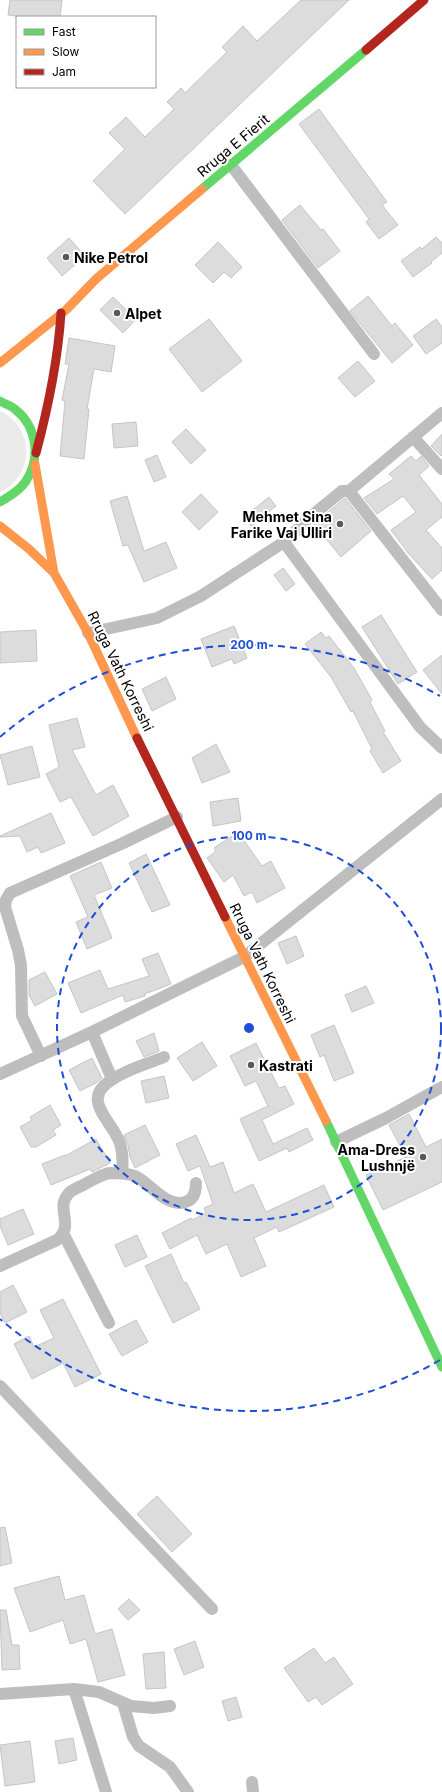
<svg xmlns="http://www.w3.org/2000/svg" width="442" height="1792" viewBox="0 0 442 1792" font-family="Inter,sans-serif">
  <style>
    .green { fill: #eaeaea }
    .building { fill: #dcdcdc; stroke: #c5c5c5 }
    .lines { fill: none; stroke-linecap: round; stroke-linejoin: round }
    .street { stroke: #bebebe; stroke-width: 12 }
    .fast { stroke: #63d668; stroke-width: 9 }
    .slow { stroke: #ff974d; stroke-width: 9 }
    .jam { stroke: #b3261e; stroke-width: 9 }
    .ring { fill: none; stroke: #1d4ed8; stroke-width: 2; stroke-dasharray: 7 5 }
    .poi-dot { fill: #595959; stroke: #fff; stroke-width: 1.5 }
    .labels { text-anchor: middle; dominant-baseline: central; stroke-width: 4; stroke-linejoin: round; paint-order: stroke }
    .street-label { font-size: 14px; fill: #000; stroke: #fff }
    .poi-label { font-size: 14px; font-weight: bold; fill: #000; stroke: #fff; text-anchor: start }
    .centre { fill: #1d4ed8; stroke: #fff; stroke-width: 2 }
    .ring-label { font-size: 12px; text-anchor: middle; font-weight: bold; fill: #1d4ed8; stroke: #fff; stroke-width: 4; stroke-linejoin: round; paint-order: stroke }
  </style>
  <rect width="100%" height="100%" fill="#fff"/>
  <path class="green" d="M0,411C35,427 35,476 0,492Z"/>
  <path class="building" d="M10,0H62L60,17H25L8,15Z
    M301,0H349L125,214L93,181L125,149L109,133L126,117L145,137L174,109L167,102L181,88L185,93L227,52L222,47L243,26L257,41Z
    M319,109L387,202L382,205L398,225L379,239L366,222L369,219L299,124Z
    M300,205L321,230L323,229L340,251L318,268L282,220Z
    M436,237L442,243V253L431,262L432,263L413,277L401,261L420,247L422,249Z
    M69,238L85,256L62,276L47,258Z
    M218,242L242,267L231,278L224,272L213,283L195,265Z
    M368,296L392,326L395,323L413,345L392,363L350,311Z
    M113,297L136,319L123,333L100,310Z
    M209,319L242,361L202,392L169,349Z
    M436,319L442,327V343L426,354L413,336Z
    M69,338L115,346L111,372L94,369L87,409H89L84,459L60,456L65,401L62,400L69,364H65Z
    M358,361L375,381L355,397L338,378Z
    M136,422L138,446L114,448L112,424Z
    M186,429L206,450L191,464L172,442Z
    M442,434V455L441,456L431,446Z
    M157,455L166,477L154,482L145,460Z
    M411,456L416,461L421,456L429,466L419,475L442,504V517L426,530L442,548V570L432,579L408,553L391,530L416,512L403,496L377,514L364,498L394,479L389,474Z
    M201,494L218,512L199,530L182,512Z
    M127,496L144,551L166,542L177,568L144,582L128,545L123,546L110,501Z
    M269,497L276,506L251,526L244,517Z
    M345,498L371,531L341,557L314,524Z
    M283,568L295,584L286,591L274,575Z
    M381,615L417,672L398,684L362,627Z
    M234,626L247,658L234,664L232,659L212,667L201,639Z
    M36,630L37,661L0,663V632Z
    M321,632L326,638L329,636L354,668L372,700L370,702L385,731L383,732L401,761L383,773L370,751L372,749L353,711L351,712L331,677L305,644Z
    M442,655V694L423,670Z
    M166,677L176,699L152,711L142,689Z
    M77,718L85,747L72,750L96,795L113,785L129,816L93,836L71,797L60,802L46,774L59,767L49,725Z
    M216,744L230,772L202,783L192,758Z
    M32,746L40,777L8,785L0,755Z
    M238,798L241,821L213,826L210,802Z
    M51,813L65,843L41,853L38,847L27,852L20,836L0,837V836Z
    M238,832L262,866L271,861L285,888L257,903L252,892L244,896L233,875L224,882L207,858L216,851L214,848Z
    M146,854L170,905L152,912L129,863Z
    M101,862L112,888L94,895L112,938L87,949L76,922L88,917L70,876Z
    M296,936L304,956L287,964L278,943Z
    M158,953L171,984L145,994V996L125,1002L123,995L81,1013L68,983L100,970L108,989L149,976L142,959Z
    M45,972L57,994L35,1006L29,995V980Z
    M366,986L374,1003L352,1012L345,995Z
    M334,1025L354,1073L334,1081L324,1055L320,1057L311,1035Z
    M154,1033L159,1051L144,1057L136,1041Z
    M202,1042L217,1066L193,1081L177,1058Z
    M256,1043L279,1088L285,1086L294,1104L262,1120L273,1144L307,1128L313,1140L289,1152L287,1148L259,1161L240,1119L268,1106L256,1081L245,1086L230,1056Z
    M92,1058L102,1078L96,1083L80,1091L69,1070Z
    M164,1076L169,1098L146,1103L141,1081Z
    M50,1105L61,1125L53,1130L56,1135L36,1147H31L20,1127L32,1120L30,1117Z
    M409,1114L426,1147L442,1139V1182L383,1210L366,1175L406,1157L389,1125Z
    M145,1125L160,1155L135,1168L130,1157L128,1145L124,1135Z
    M196,1135L210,1167L223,1162L234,1193L253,1184L266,1212L324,1185L334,1207L279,1232L277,1227L254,1238L266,1266L241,1277L227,1244L206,1254L197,1235L170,1249L162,1233L191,1218L192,1220L206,1213L204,1208L213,1204L200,1166L188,1171L176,1144Z
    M96,1139L110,1163L92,1172L90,1169L51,1185L42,1164L65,1155V1156Z
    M23,1209L34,1234L8,1245L0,1226V1219Z
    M137,1235L147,1257L125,1267L115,1245Z
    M171,1254L184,1283L186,1282L200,1309L173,1323L145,1266Z
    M13,1285L27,1312L5,1323L0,1313V1292Z
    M63,1299L101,1374L75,1387L63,1363L32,1379L14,1344L29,1336L34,1347L54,1338L40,1310Z
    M136,1320L148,1342L122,1356L109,1334Z
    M157,1496L192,1534L172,1552L137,1514Z
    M5,1527L12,1563L0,1566V1528Z
    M59,1576L65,1600L84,1595L95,1634L112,1629L125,1675L98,1682L86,1639L70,1644L63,1620L30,1632L14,1588Z
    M129,1599L140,1610L128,1620L118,1609Z
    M0,1610H6L12,1645H19L20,1669L2,1670Z
    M195,1641L204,1667L184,1675L174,1649Z
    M314,1648L325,1663L334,1657L353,1684L322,1705L316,1697L308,1702L284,1668Z
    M164,1652L166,1688L146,1689L143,1654Z
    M236,1697L242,1717L228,1721L222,1701Z
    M73,1738L77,1760L59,1764L55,1741Z
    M30,1741L35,1782L5,1786L0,1745Z"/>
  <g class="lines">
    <path class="street" d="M231,165L374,354
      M413,437L442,469
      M349,491L442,610
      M284,542L420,727L442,748
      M88,633L157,618L201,596L284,542L309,518L342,491H349L442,413
      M92,1032L112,1079
      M41,1056L22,1016L21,965L18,950L5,907L6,900L10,893L121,844L177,817
      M0,1074L92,1032L244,957L442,799
      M336,1142L386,1118L442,1087
      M122,1173C123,1163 123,1153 120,1143C111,1119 79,1099 113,1079C128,1069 147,1064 164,1057
      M64,1235L109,1323
      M0,1266L57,1240C76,1224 54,1209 69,1193C73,1189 80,1187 85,1184C93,1180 102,1174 110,1173C118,1173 127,1173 135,1176C150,1183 166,1208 185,1202C194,1200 196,1192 196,1183
      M0,1386L212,1609
      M74,1689L106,1792
      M0,1694L74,1689L99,1692L131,1706L154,1708L170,1706
      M123,1703L133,1737L139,1746L170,1767L188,1792
      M252,1782L253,1792"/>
    <path class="fast" d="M202,189L366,50
      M0,401C5,404 12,406 16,410C37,427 41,458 26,481C20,490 10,496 0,502
      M326,1121L442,1367"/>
    <path class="slow" d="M0,363L66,310L96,279L202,189
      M35,464L54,573
      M0,526L29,549L54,573L88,633L137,738
      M225,917L326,1121"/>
    <path class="jam" d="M366,50L424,0
      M36,453C48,408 58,360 61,313
      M137,738L225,917"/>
  </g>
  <g class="ring">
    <circle cx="249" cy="1028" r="192"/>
    <path d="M440 1360A383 383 0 0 1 0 1319M0 737A383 383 0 0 1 440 696"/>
  </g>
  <g class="poi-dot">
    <circle cx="66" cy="257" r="4"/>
    <circle cx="117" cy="313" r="4"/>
    <circle cx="340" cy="524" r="4"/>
    <circle cx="251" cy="1065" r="4"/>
    <circle cx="423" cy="1157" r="4"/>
  </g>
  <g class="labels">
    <g class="street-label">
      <text transform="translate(233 145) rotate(-40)">Rruga E Fierit</text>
      <text transform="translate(121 671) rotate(64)">Rruga Vath Korreshi</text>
      <text transform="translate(263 963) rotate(64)">Rruga Vath Korreshi</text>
    </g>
    <g class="poi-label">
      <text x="74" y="257">Nike Petrol</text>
      <text x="125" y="313">Alpet</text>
      <text x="332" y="516" text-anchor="end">Mehmet Sina<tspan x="332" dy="16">Farike Vaj Ulliri</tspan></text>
      <text x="259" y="1065">Kastrati</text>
      <text x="415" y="1149" text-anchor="end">Ama-Dress<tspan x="415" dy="16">Lushnjë</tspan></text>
    </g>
  </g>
  <circle cx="249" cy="1028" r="6" class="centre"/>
  <g class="ring-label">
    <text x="249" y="649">200 m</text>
    <text x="249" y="840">100 m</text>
  </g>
  <rect x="16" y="16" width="140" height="72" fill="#ffffff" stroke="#999999"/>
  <rect x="24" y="29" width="20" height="6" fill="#63d668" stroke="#999999"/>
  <text x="52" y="36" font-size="12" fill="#000000">Fast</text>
  <rect x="24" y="49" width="20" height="6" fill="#ff974d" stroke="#999999"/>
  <text x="52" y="56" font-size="12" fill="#000000">Slow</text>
  <rect x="24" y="69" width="20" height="6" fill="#b3261e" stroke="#999999"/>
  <text x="52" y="76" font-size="12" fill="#000000">Jam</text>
</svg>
